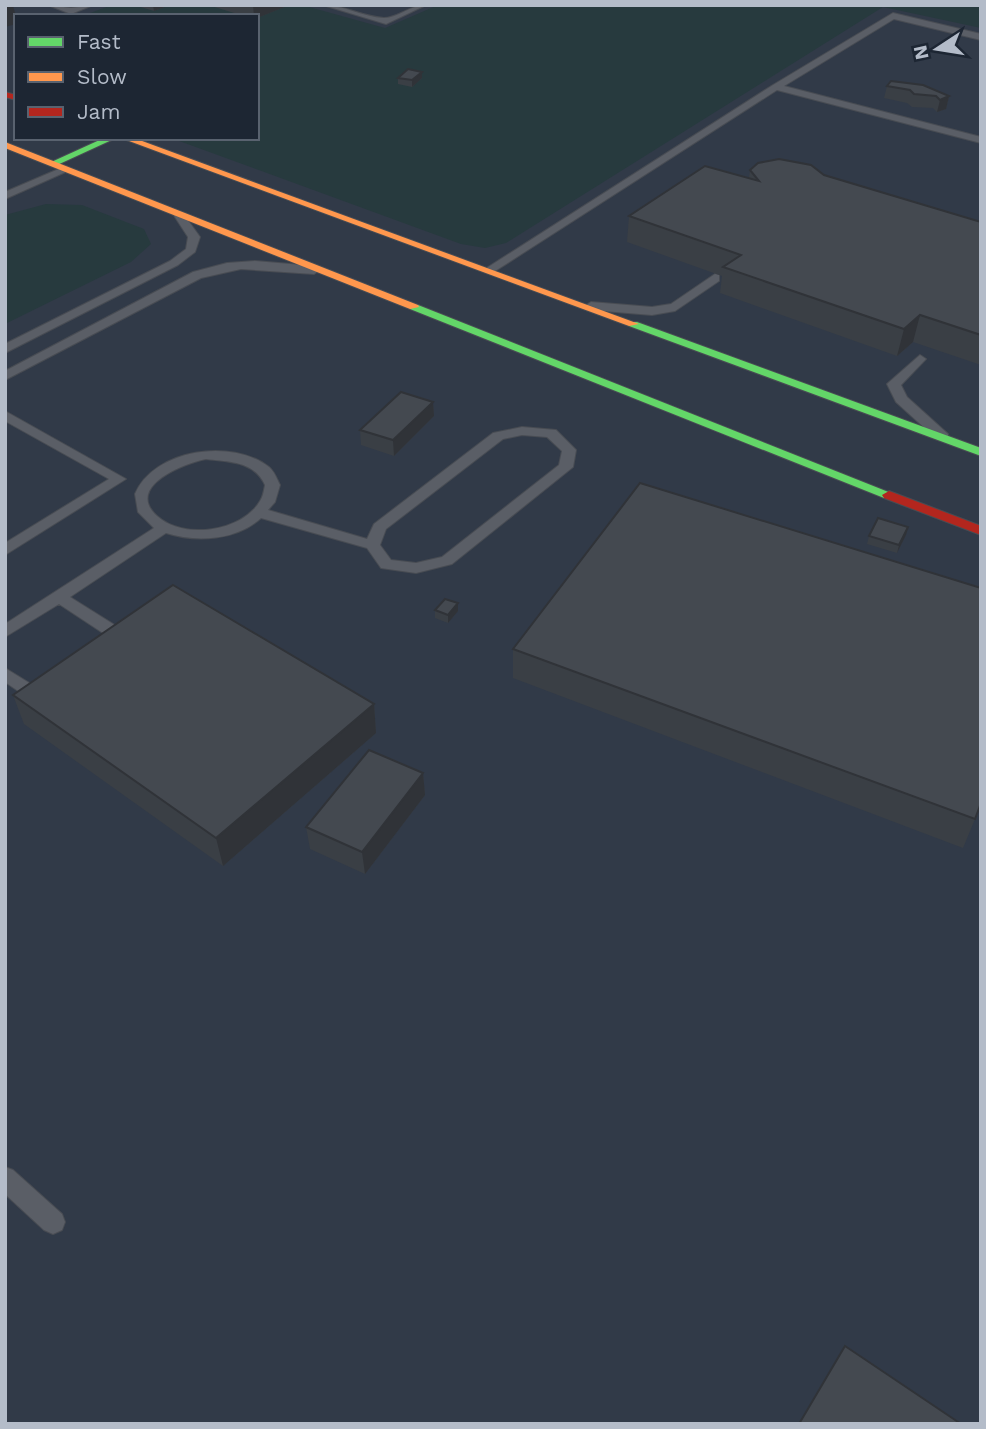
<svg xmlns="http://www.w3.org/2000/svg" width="986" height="1429" viewBox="0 0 986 1429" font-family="'Work Sans',sans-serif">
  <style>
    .airport { fill: #313a48; fill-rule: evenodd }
    .green { fill: #273a3e }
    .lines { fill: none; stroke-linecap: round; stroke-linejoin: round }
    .lane-casing { stroke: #484c53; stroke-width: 2 }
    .fast-casing { stroke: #484c53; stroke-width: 2 }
    .slow-casing { stroke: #484c53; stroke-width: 2 }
    .jam-casing { stroke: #484c53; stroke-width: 2 }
    .lane { fill: #5a5e66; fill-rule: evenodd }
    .fast { fill: #63d668; fill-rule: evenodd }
    .slow { fill: #ff974d; fill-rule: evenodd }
    .jam { fill: #b3261e; fill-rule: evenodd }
    .wall { fill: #3a3f45 }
    .shaded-wall { fill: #303338 }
    .building { fill: #444950; stroke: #303338; stroke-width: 2 }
  </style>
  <rect width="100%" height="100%" fill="#2a3038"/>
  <path class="airport" d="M5,5H981V1424H5ZM16,16H257V138H16Z"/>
  <path class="green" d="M112,5H302L385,28L438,5H981V28L883,7L506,243L485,248L461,244L171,138H257V16H82Z
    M46,204L82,205L144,229L151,244L131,262L5,324V215Z"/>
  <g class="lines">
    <g class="lane-casing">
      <path id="lane" d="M48,5L71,8L93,5L71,14Z
        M323,5C344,5 363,17 384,18C397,18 411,5 426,5L386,24Z
        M893,13L981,34V40L894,19L784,86L981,137V143L777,90L492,273L482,271L773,85Z
        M61,168L70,170L5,199V192Z
        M174,212H182L200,237L195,252L178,265L5,353V344L170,261L186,249L188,237L173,214Z
        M255,261L314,266L320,270L314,274L241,269L201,278L5,380V371L193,272L227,263Z
        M715,274L719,275V281L675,311L652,315L591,310L585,306L591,302L652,307L671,304Z
        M920,355L926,359L901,385L907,397L948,434V440H938L896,402L887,384Z
        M5,411L126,479L5,555V543L109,479L5,421Z
        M522,427L556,430L576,450L573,467L452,564L416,573L381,568L367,548L261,518C237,540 197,543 166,533L70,597L121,629L123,633L121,637H109L59,604L5,637V624L154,528L138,512L135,494C154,449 232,438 269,467C274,471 277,479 280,485L275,502L268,510L367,539L374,524L493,433ZM522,435L547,437L562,451L559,465L442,557L416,563L391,560L380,545L386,529L503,439ZM206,459C230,462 254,461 265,485C264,490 263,497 260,501C242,532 183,540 157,516C124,486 186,463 206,459Z
        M5,668L39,689L42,693L39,697H27L5,682Z
        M5,1167L13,1170L62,1214L65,1222L62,1230L53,1234L44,1230L5,1194Z"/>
    </g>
    <g class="fast-casing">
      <path id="fast" d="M104,138H116L55,166L47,164Z
        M410,305H418L896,495L894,498H884L410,309Z
        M629,322H637L981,448V456L629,326Z"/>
    </g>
    <g class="slow-casing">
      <path id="slow" d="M121,138H134L639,324L629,326Z
        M5,142L418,305L419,307L410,309L5,148Z"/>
    </g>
    <g class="jam-casing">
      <path id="jam" d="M5,92L16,95V100L5,97Z
        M889,491L981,526V535L884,498L882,495Z"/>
    </g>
    <use href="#lane" class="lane"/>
    <use href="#fast" class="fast"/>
    <use href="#slow" class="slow"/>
    <use href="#jam" class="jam"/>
  </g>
  <path class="wall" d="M134,5H170L154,11Z
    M208,5H287V6L257,18V16H244Z
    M422,72V78L412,87L398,84V78Z
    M887,86L949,96L946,109L937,112L933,108L912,107L907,103L884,98Z
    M750,170L824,175L981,222V365L913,342L897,356L720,293L722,276L627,242L629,216L749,178Z
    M433,402L434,416L394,456L361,445L360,430Z
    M908,527L906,535L897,553L867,544L869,536Z
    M458,603V611L448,623L435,618V610Z
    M513,649L975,819L963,848L513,678Z
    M13,695L374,704L376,733L223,866L24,724Z
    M423,773L425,795L365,874L310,849L306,827Z"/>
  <path class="shaded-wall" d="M153,5H170L154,11Z
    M253,5H287V6L257,18V16H254Z
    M13,6L16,16V24L5,27V9Z
    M257,62H258L260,74L257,75Z
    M422,72V78L412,87V80Z
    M949,96L946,109L937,112L940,100Z
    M920,315L913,342L897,356L904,329Z
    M433,402L434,416L394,456L393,440Z
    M908,527L906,535L897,553L899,545Z
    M458,603V611L448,623V615Z
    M374,704L376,733L223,866L216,838Z
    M423,773L425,795L365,874L362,852Z"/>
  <path class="building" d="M5,5H11L13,6L5,9Z
    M408,69L422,72L412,80L398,78Z
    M891,81L923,85L949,96L940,100L936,96L914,94L910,90L887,86Z
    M779,159L811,165L824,175L981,222V335L920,315L904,329L723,267L741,255L629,216L705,166L759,181L750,170L758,163Z
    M401,392L433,402L393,440L360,430Z
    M640,483L981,588V803L975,819L513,649Z
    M878,518L908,527L899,545L869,536Z
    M173,585L374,704L216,838L13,695Z
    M445,599L458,603L448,615L435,610Z
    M369,750L423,773L362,852L306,827Z
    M845,1346L961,1424H799Z"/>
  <rect width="986" height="1429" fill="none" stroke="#b4bcc9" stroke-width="14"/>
  <rect x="14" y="14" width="245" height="126" fill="#1d2633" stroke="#59626f" stroke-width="2"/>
  <rect x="28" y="37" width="35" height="10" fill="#63d668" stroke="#59626f" stroke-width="2"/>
  <text x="77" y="49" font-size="21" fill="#b4bcc9">Fast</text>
  <rect x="28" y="72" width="35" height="10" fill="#ff974d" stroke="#59626f" stroke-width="2"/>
  <text x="77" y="84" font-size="21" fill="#b4bcc9">Slow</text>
  <rect x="28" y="107" width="35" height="10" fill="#b3261e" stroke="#59626f" stroke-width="2"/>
  <text x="77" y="119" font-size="21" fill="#b4bcc9">Jam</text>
  <g transform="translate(937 49) rotate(258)" stroke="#1d2633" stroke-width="5" paint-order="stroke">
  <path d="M0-5L12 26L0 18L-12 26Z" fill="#b4bcc9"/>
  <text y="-10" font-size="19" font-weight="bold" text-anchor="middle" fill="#b4bcc9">N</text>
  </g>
</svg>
